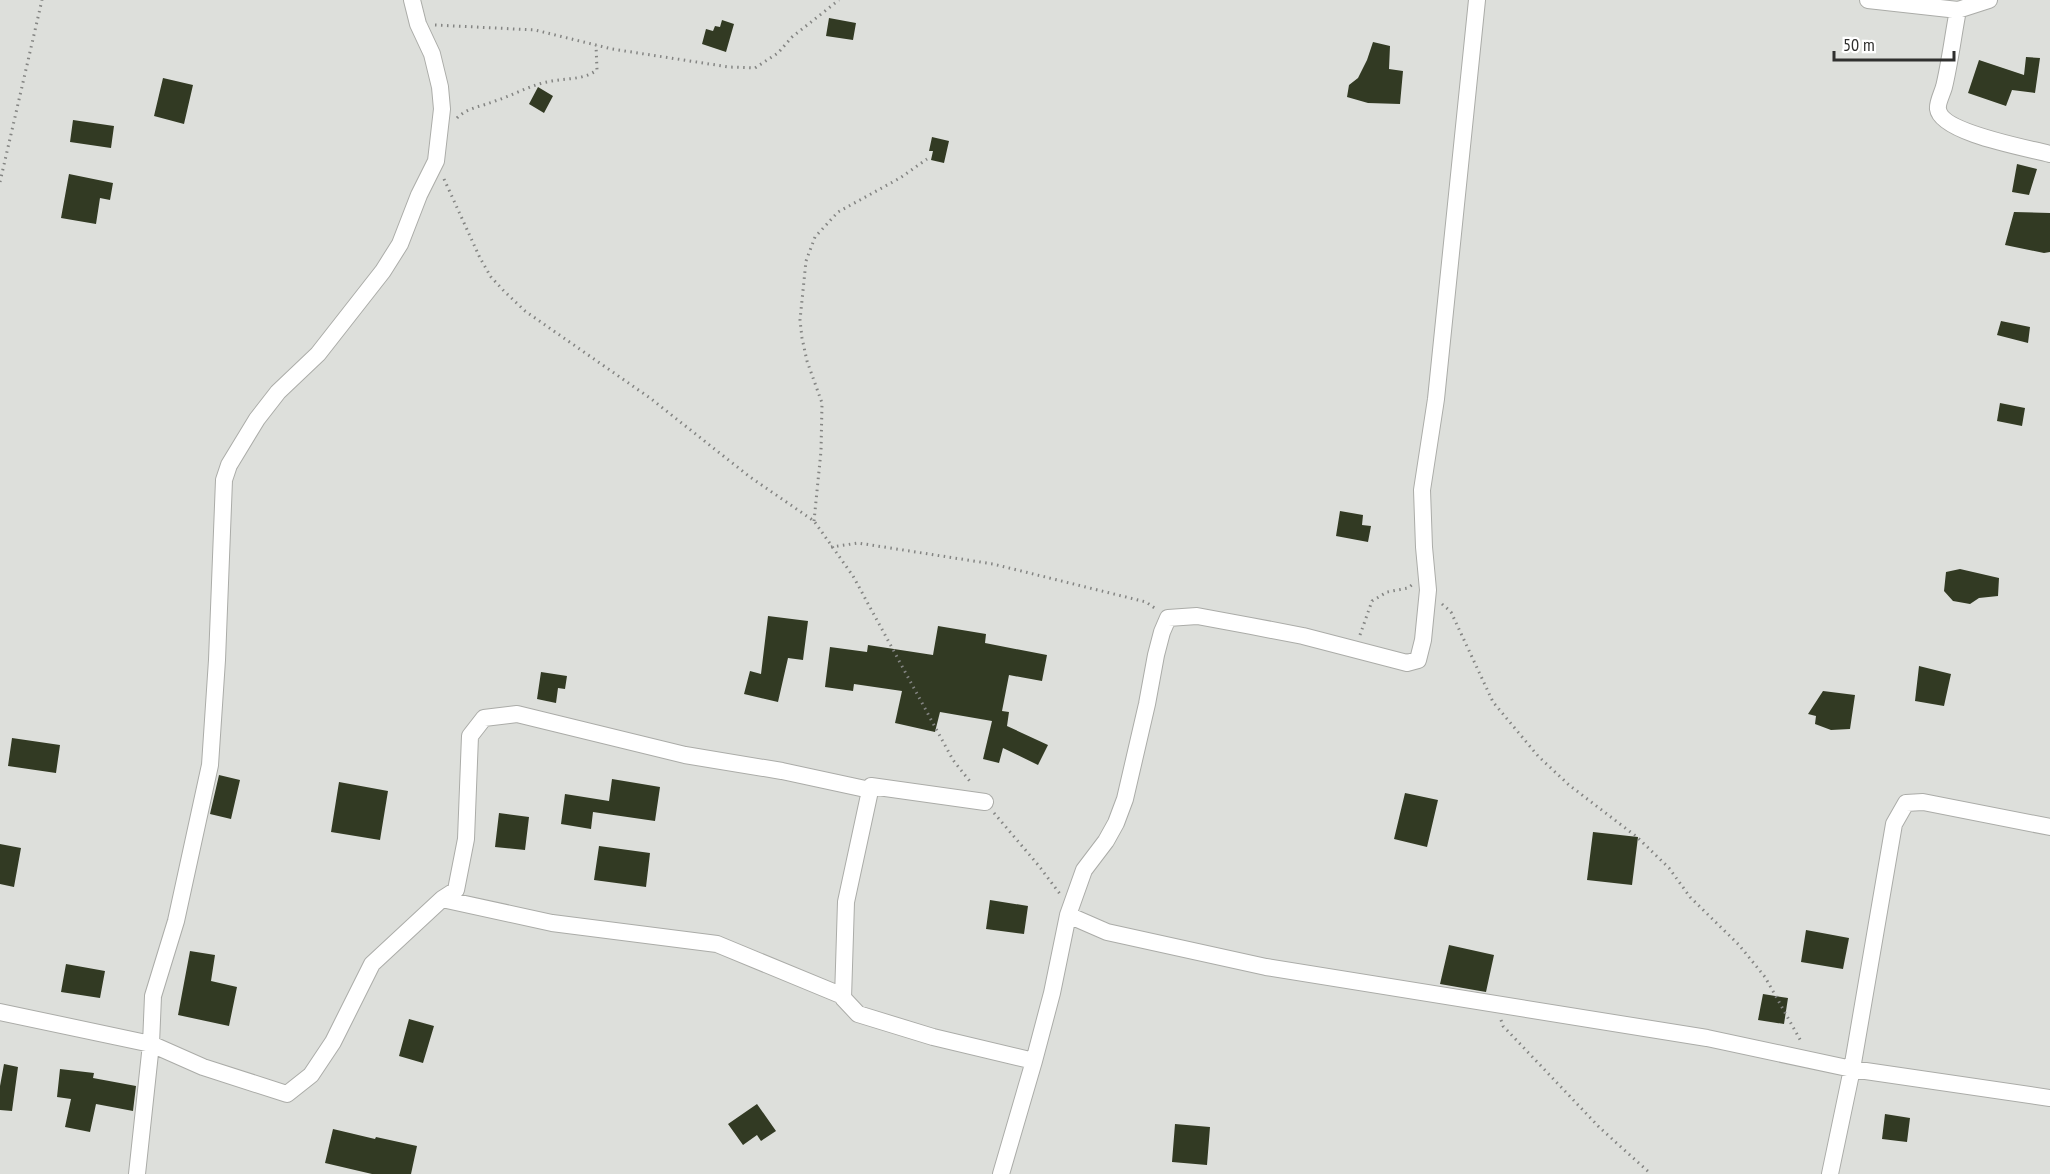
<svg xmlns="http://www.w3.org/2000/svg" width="2050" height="1174" viewBox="0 0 2050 1174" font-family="'PT Sans Narrow',sans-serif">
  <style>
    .building { fill: #323a23 }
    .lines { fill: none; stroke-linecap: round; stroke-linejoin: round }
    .street-casing { stroke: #abaca8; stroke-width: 18 }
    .path { stroke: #848583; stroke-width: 3; stroke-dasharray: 1.5 4.5; stroke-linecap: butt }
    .street { stroke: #fff; stroke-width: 16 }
  </style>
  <rect width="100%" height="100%" fill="#dddfdb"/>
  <path class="building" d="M829,18L856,23L853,40L826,36Z
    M722,20L734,24L726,52L702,44L706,29L713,31L715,26L720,27Z
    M1373,42L1390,46L1389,69L1403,71L1400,104L1368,103L1347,97L1349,85L1358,78L1367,60Z
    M2026,57L2040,58L2035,93L2012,90L2006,106L1968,93L1979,60L2024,75Z
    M163,78L193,85L184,124L154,116Z
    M538,87L553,96L544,113L529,104Z
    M73,120L114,126L111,148L70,142Z
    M932,137L949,141L944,163L931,160L933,151H929Z
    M2017,164L2037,169L2029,195L2012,192Z
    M69,174L113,183L110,200L100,198L96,224L61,218Z
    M2014,212L2050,213V252L2044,253L2005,245Z
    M2001,321L2030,327L2028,343L1997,335Z
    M2000,403L2025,408L2022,426L1997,421Z
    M1340,511L1363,515L1362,525L1371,526L1368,542L1336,536Z
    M1960,569L1999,578L1998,596L1979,598L1970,604L1953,601L1944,591L1946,572Z
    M768,616L808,621L803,660L788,658L778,702L744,694L750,671L761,674Z
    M938,626L986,634L985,643L1047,655L1042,681L1009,675L1002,711L1009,712L1007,726L1048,745L1038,765L1003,748L999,763L983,759L992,721L940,712L935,732L895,723L902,691L854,684L853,691L825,687L830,647L867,652L868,645L933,655Z
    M1919,666L1951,674L1944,706L1915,701Z
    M541,672L567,676L565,689L558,688L556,703L537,699Z
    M1823,691L1855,695L1850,729L1831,730L1815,724L1816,716L1808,714Z
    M12,738L60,745L56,773L8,766Z
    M219,775L240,780L231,819L210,814Z
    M612,779L660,787L655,821L593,812L591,829L561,824L565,794L609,801Z
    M339,782L388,791L380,840L331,832Z
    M1405,793L1438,800L1427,847L1394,839Z
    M499,813L529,817L525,850L495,847Z
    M1593,832L1638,837L1632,885L1587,880Z
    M0,844L21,848L14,887L0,884Z
    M599,846L650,853L646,887L594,880Z
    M990,900L1028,906L1024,934L986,929Z
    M1806,930L1849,938L1843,969L1801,962Z
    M1449,945L1494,955L1486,992L1440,984Z
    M190,951L215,955L211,981L237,987L229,1026L178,1015Z
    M66,964L105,971L100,998L61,992Z
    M1763,994L1788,998L1784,1024L1758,1020Z
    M409,1019L434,1026L423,1063L399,1056Z
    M4,1064L18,1067L12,1111L0,1110V1086Z
    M60,1069L94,1073L93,1078L136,1086L133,1111L96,1104L90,1132L65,1127L71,1099L57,1097Z
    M757,1104L776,1131L761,1141L757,1135L743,1145L728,1124Z
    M1885,1114L1910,1118L1907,1142L1882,1139Z
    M1175,1124L1210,1127L1207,1165L1172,1162Z
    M333,1129L375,1139L376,1137L417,1146L411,1174H372L325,1163Z"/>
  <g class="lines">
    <g class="street-casing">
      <path id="street" d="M1868,0L1958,10L1989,0
        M1958,10C1953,36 1950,62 1944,87C1942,94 1937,103 1938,109C1941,133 2028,148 2050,154
        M985,802L871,786L846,902L843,998L858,1014L933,1037L1034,1061
        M1068,915L1107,932L1266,967L1707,1038L1852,1069L2050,1098
        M843,996L717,944L552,923L442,899L456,890L466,839L470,736L484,718L517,714L685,755L782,771L870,790
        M0,1012L151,1044L203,1067L287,1094L311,1075L333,1042L372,964L442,899
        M137,1174L151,1044L153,996L176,921L210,765L217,660L224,480L229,465L257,419L278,392L318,354L383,271L400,244L419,195L436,161L442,109L440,87L432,54L418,24L412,0
        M1001,1174L1034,1061L1052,993L1068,915L1084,870L1106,841L1116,823L1125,799L1147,704L1156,655L1162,632L1168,618L1197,616L1251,626L1303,636L1407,663L1418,660L1423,640L1428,590L1424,547L1422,490L1436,399L1477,0
        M1830,1174L1852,1069L1894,824L1906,803L1923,802L2050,827"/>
    </g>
    <path class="path" d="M435,25L535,30L612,49L729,67L755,68L778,53L792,37L839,0
      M457,118C468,107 481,107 495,101C514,95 532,84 552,81C568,78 583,80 597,70L596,45
      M444,179L480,258L491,277L503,290L525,311L650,398L750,477L814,521L853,576L953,760L972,784
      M0,182L42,0
      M814,521L821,451L822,403L807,361L802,338L800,320L806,261L815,237L838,212L900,178L927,159
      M831,547L858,543L993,564L1146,602L1156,609
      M1442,604L1451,612L1493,702L1538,756L1569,785L1637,837L1669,868L1690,897L1739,945L1765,977L1802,1043
      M1360,635L1372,601L1387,592L1408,588L1413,584
      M994,813L1039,866L1060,894
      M1501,1020L1503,1026L1600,1128L1651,1174"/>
    <use href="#street" class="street"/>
  </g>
  <path d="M1834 51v9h120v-9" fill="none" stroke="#30302f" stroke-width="3"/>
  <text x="1843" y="51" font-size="18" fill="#30302f" stroke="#ffffff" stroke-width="4.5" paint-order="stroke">50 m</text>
</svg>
